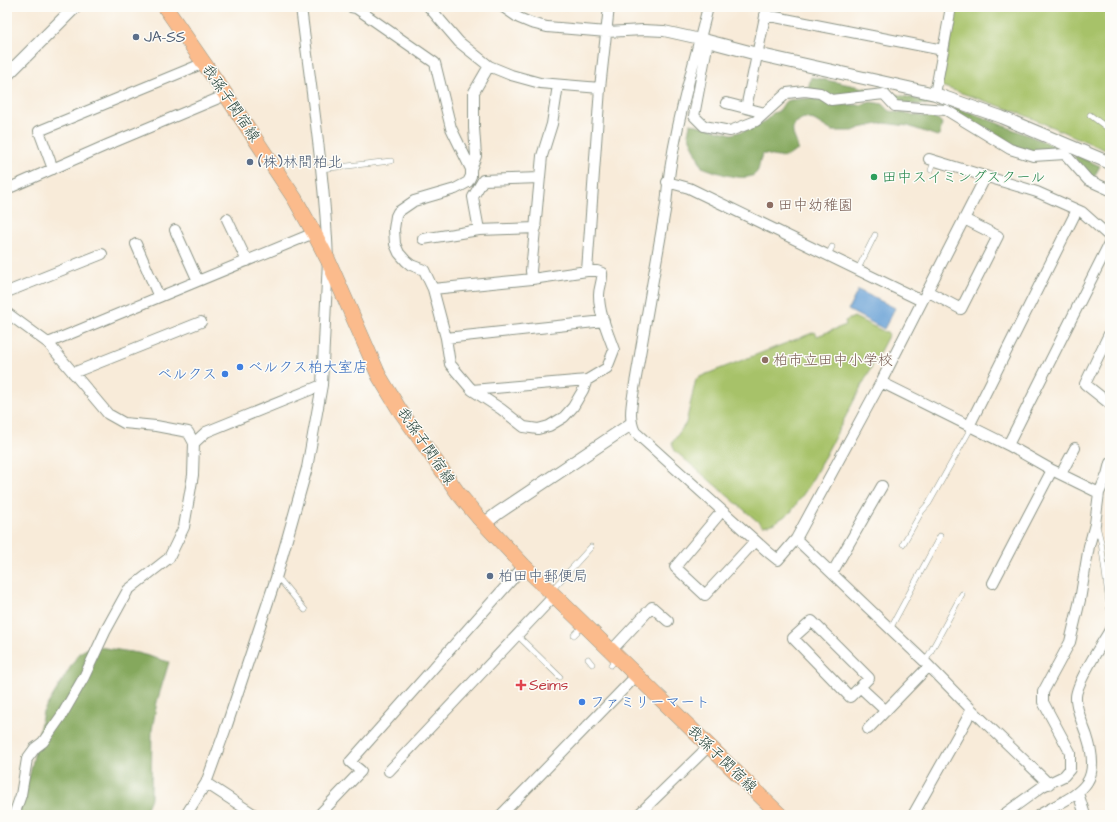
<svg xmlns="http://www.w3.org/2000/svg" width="1117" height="822" viewBox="0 0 1117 822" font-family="'Architects Daughter','Klee One',sans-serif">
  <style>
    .green { fill: #a7c269; stroke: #63804e }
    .forest { fill: #85a85d; stroke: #527248 }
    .water { fill: #659fd5; stroke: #426e84 }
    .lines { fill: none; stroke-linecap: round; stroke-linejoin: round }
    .service-casing { stroke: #8c9486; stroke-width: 6 }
    .minor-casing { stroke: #8c9486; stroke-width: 12 }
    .tertiary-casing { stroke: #8c9486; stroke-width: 14 }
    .primary-casing { stroke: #8c9486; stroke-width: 16 }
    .service { stroke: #fff; stroke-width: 5 }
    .minor { stroke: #fff; stroke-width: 10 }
    .tertiary { stroke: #fff; stroke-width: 12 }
    .primary { stroke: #fbbb8c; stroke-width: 15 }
    .service-dot { fill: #5c6f8a; stroke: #fdfcf7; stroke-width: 1.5 }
    .leisure-dot { fill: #2e9e5b; stroke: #fdfcf7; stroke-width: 1.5 }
    .education-dot { fill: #8d6e63; stroke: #fdfcf7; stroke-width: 1.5 }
    .shop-dot { fill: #3f7fe0; stroke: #fdfcf7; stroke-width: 1.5 }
    .health-dot { fill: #e0444e; stroke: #fdfcf7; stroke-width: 1.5 }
    .labels { text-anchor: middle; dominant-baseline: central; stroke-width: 3; stroke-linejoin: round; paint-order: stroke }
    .service-label { font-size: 15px; fill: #4e5e75; stroke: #fdfcf7; text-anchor: start }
    .street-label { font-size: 15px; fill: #1f3d34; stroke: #fdfcf7 }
    .leisure-label { font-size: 15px; fill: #27864d; stroke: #fdfcf7; text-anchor: start }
    .education-label { font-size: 15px; fill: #785e54; stroke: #fdfcf7; text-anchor: start }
    .shop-label { font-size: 15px; fill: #366cbe; stroke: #fdfcf7; text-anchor: start }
    .health-label { font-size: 15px; fill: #be3a42; stroke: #fdfcf7; text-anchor: start }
  </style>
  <rect width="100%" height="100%" fill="#fdfcf7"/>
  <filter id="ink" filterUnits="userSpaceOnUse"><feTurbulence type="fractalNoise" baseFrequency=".025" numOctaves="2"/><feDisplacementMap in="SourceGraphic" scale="8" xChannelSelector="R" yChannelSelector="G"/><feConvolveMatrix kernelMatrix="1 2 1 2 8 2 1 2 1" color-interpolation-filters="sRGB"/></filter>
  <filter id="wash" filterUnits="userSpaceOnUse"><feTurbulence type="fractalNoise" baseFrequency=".012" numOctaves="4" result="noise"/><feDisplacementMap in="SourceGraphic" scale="16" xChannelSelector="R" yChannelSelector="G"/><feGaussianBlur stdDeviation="0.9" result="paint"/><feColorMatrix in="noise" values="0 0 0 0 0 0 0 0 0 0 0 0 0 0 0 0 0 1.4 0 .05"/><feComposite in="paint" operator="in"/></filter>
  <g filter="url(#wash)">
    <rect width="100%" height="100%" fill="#f8ebd9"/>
    <path class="green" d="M956,7H1110V152L1017,112L941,86Z
      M854,317L889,334L809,486L791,512L773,524L763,526L675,451L672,443L686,423L696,379L704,375L815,332L817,336L846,325L845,321Z"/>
    <path class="forest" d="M811,77L880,91L831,97L808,89Z
      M890,93L942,105L896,104Z
      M811,98L833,104L845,105H860L871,102L883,104L890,111L938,119L942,123L940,134L937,136L908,126L884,123L860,128L853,131H832L814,120L804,118L794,124C790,136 797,138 798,150C792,153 786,158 779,157C773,157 769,154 763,154C759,160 760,167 757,172C748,185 713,171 702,167L688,134L690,124L697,125L732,134L747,130L765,121L773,113L779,111L785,102L790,100Z
      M955,108L972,113L1060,148L1057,153L1035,154L1011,147L954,113Z
      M1076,155L1100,166L1093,179L1074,158Z
      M92,646L138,653L169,662L157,702L152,730L151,798L144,815H14L30,774L43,712L79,653Z"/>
    <path class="water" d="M858,290L895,308L884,329L848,310Z"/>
  </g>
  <g filter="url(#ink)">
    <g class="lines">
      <g class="service-casing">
        <path id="service" d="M1090,115L1110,130
          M321,169L391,161
          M931,170L935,160
          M828,255L832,247
          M858,269L875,235
          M1097,526L1101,542L1110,611
          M903,544L922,511L929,503L971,428
          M276,578L281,581L305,610
          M551,591L591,547
          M890,629L940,536
          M517,635L560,677
          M574,635L583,626
          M588,659L592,664
          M925,662L962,594
          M611,665L617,658"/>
      </g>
      <g class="minor-casing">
        <path id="minor" d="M351,7L356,8L435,63L451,128L471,169
          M429,7L459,42L489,66L511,75L540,83L600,88
          M503,7L519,18L531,23L547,27L607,32L643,30L664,31L700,39
          M708,7C692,72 671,138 666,205L634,389C632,403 628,418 635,432L768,552L778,560L796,539L881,382L986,176
          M765,15L943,50
          M708,41L694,116L704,126L730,131L756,121L787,93L805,91L820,93L831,100L884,94L895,106L946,110L1010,149L1033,156L1065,154L1088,180L1110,190
          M935,94L951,7
          M726,103L765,113
          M746,108L767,7
          M929,159L1037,192L1082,212L1110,237
          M53,169L39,131L204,63
          M667,182L689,188L922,301
          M7,189L107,145L226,95
          M227,219L247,261
          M175,230L198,281
          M479,230L473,197L483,180L540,178
          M423,239L479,230L536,228
          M136,244L159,297
          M587,271L600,88L609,7
          M532,279L531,271L542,156L552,124L558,85
          M433,289L424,270L411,265L406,261L399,253L395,244L394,229L396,216L398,212L414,201L455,189L468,182L471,176V169L476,156L474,128V92L489,66
          M927,291L961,309L998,236L964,219
          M7,292L102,254
          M7,313L48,343L108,414L124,423L156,426L188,432L194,443L193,475L184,527L169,558L128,590L106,630L84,677L62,715L43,742L35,748L27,759L21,795L14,815
          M1110,332L1085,384L1110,404
          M446,338L604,321
          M48,343L314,233
          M73,373L201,322
          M881,382L1008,445L1052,470L1099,493L1095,524L1089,546L1080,600L1070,642L1043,692V702L1070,752V769L1064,776L1043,786L1003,815
          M472,390L587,380L607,368L614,350C608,333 599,314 599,295C599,287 603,281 602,273L597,271H587L532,279L433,289L446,338L450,364L472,390L501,409L524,427L538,429L549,426L564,417L573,407L583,390L587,380
          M969,426L1077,210
          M194,443L206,432L322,385
          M1008,445L1110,242
          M1061,474L1075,448
          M1099,493L1107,475L1110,463
          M722,511L675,567L705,595L755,541
          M796,539L925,662L971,709L967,719L913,815
          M832,573L882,486
          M993,583L1052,470
          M611,651L652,607L668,621
          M860,687L869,678L812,621L793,638L850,697L860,687L886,711
          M971,709L1049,784
          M868,729L929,666
          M389,771L554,596
          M206,783L255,815
          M1078,793L1085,815
          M186,815L206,783L227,725L276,578L307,468L322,385L328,260C325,177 311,90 301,7
          M319,815L361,771L350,762L524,566
          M501,815L636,676
          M638,815L709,746
          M1039,815C1077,793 1104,788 1087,736C1083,725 1076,709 1076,698C1075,685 1102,643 1110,630"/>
      </g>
      <g class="tertiary-casing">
        <path id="tertiary" d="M700,39L757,54L935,94L1001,117L1110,163
          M7,75L75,7
          M484,524L498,513L631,424"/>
      </g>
      <g class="primary-casing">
        <path id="primary" d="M165,7L226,95L295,199L314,233L328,260L379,376L399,409L458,493L478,517L524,566L780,815"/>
      </g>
      <use href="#service" class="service"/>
      <use href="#minor" class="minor"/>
      <use href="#tertiary" class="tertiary"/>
      <use href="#primary" class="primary"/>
    </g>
  </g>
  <g class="service-dot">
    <circle cx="136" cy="37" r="4"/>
    <circle cx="250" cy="162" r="4"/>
    <circle cx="490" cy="576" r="4"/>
  </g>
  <circle class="leisure-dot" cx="874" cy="177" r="4"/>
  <g class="education-dot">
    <circle cx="770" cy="205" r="4"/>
    <circle cx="765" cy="360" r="4"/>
  </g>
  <g class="shop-dot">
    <circle cx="240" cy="367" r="4"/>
    <circle cx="225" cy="374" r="4"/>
    <circle cx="582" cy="702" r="4"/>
  </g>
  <path class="health-dot" d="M519 679h4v4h4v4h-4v4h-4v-4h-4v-4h4z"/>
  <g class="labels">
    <g class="service-label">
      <text x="144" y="37">JA-SS</text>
      <text x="258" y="162">(株)林間柏北</text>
      <text x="498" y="576">柏田中郵便局</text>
    </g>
    <g class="street-label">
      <text transform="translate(231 103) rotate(56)">我孫子関宿線</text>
      <text transform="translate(426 446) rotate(56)">我孫子関宿線</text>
      <text transform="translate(722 759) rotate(44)">我孫子関宿線</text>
    </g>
    <g class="leisure-label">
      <text x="882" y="177">田中スイミングスクール</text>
    </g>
    <g class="education-label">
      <text x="778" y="205">田中幼稚園</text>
      <text x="773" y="360">柏市立田中小学校</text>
    </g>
    <g class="shop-label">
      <text x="248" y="367">ベルクス柏大室店</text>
      <text x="217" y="374" text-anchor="end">ベルクス</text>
      <text x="590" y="702">ファミリーマート</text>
    </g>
    <g class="health-label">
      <text x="529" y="685">Seims</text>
    </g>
  </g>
  <rect width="1117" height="822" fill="none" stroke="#fdfcf7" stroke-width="24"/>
</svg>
